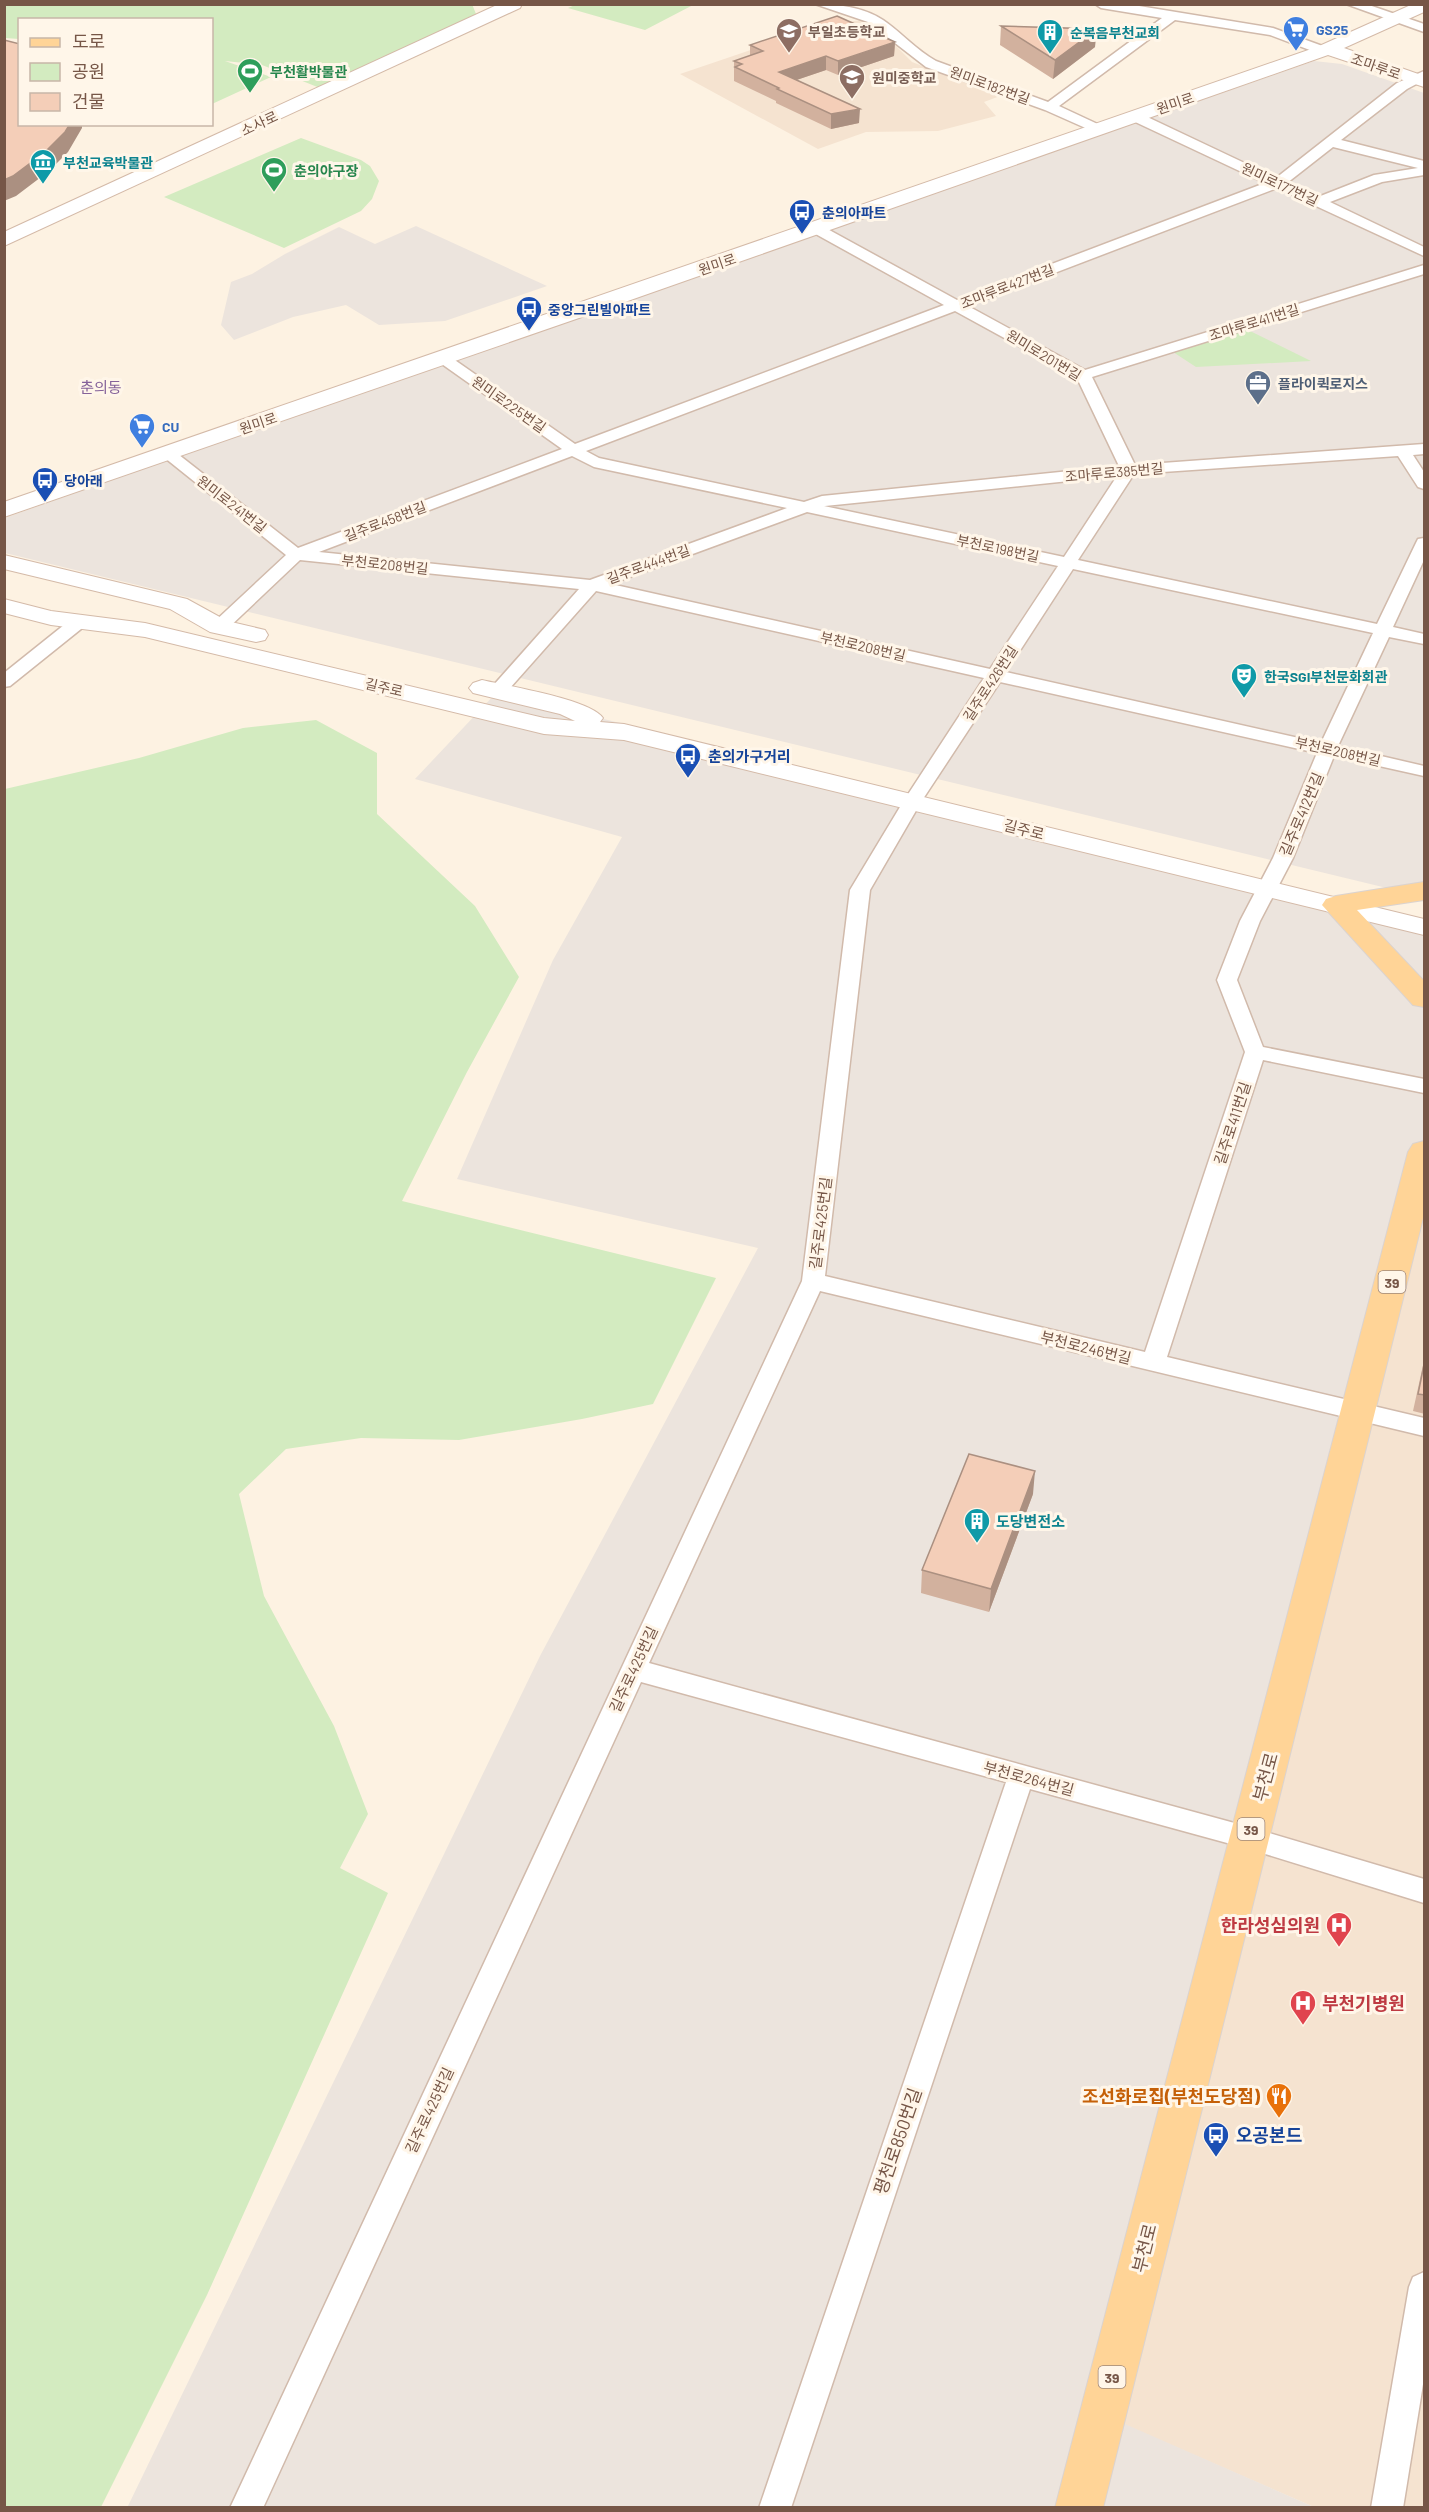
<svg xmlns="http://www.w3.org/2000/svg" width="1429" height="2512" viewBox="0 0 1429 2512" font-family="Barlow,'Noto Sans KR',sans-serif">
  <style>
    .residential { fill: #f5e3d0 }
    .industrial { fill: #ece4dd }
    .green { fill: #d3ebc0 }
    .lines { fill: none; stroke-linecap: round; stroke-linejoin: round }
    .street-casing { stroke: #d1baab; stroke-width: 3 }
    .secondary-casing { stroke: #d4baa8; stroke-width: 2 }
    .primary-casing { stroke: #dbd3cf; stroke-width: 2 }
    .street { fill: #fff; fill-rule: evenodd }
    .secondary { fill: #fff; fill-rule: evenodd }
    .primary { fill: #ffd497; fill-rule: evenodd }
    .wall { fill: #d2b19e }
    .shaded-wall { fill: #ab9081 }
    .building { fill: #f4ceb8; stroke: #ab9081; stroke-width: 1.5 }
    .labels { text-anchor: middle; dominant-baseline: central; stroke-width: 6; stroke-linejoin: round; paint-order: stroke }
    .far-shop-label { font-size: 14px; font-weight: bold; fill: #366cbe; stroke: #fff6e9; text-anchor: start }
    .far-education-label { font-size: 14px; font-weight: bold; fill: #785e54; stroke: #fff6e9; text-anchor: start }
    .far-culture-label { font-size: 14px; font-weight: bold; fill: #0d838f; stroke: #fff6e9; text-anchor: start }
    .far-street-label { font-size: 14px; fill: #765647; stroke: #fff6e9 }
    .far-leisure-label { font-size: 14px; font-weight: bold; fill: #27864d; stroke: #fff6e9; text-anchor: start }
    .far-transit-label { font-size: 14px; font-weight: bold; fill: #164399; stroke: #fff6e9; text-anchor: start }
    .far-service-label { font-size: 14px; font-weight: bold; fill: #4e5e75; stroke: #fff6e9; text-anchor: start }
    .shield { fill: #fff6e9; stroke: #9f8678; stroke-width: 1.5 }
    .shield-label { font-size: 14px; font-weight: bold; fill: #765647 }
    .far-quarter-label { font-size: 15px; fill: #85629a; stroke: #fff6e9 }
    .transit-label { font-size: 15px; font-weight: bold; fill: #164399; stroke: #fff6e9; text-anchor: start }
    .street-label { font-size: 15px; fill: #765647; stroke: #fff6e9 }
    .culture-label { font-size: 15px; font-weight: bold; fill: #0d838f; stroke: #fff6e9; text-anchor: start }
    .near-street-label { font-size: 18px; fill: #765647; stroke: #fff6e9 }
    .near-health-label { font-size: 18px; font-weight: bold; fill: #be3a42; stroke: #fff6e9; text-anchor: end }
    .near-food-label { font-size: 18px; font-weight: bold; fill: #c56008; stroke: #fff6e9; text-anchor: end }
    .near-transit-label { font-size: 18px; font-weight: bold; fill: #164399; stroke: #fff6e9; text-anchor: start }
  </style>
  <rect width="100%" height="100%" fill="#fdf2e2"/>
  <path class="residential" d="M863,20L876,26L912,62L1000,96L984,102L996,116L938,131L866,132L818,149L680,74L828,24Z
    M1424,1152V2507H1314L1102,2415Z"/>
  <path class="industrial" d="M1314,61L1342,64L1424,93V897L5,553V518L326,403Z
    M416,226L547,286L445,321L379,325L346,305L293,317L234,340L221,325L231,282L252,274L285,254L339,227L375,244Z
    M497,692L1424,926V1154L1102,2414L1314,2507L127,2508L540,1656L758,1248L457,1179L553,960L622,837L415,779Z"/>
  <path class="green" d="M472,4L476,14L320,88L262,65L225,61L271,77L212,104V20H20L19,39L5,38V5Z
    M575,5V4L693,5L645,30L568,8Z
    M301,138L361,160L370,166L379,181L372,199L361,211L284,248L164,197Z
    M1248,330L1311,361L1196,367L1173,352Z
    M316,720L377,753V814L475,906L519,977L467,1072L402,1201L716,1278L653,1404L582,1419L459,1440L361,1438L286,1449L239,1494L264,1596L334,1726L368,1814L340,1868L388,1893L207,2295L101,2507H5V789L139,758L243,728Z"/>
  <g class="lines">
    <g class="street-casing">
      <path id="street" d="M815,4C839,4 863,7 883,20C902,33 916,50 936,61L1048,102L1162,18L1101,8L1095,4H1127L1273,28L1328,48L1329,51L1323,55L1270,35L1175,20L1059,106L1104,127L1106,130L1099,134L1045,110L926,67L868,22Z
        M1346,4H1366L1424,24V32Z
        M1424,71V80L1407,89L1341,140L1424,161V175L1382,182L1330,202L1424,247V256L1277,188L968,306L1085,370L1424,265V274L1092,377L1135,465L1424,444V454L1413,455L1424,472V489L1418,487L1398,456L1134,474L1078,560L1377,624L1416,543L1418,539L1424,538V560L1393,627L1424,634V644L1389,637L1338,746L1424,766V776L1334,756L1293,858L1260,921L1237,980L1263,1047L1424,1079V1093L1263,1060L1167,1357L1424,1418V1436L820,1291L649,1663L1249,1827L1424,1879V1903L1249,1849L1030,1789L791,2508H759L1006,1782L641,1682L263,2508H230L802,1281L850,890L903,802L984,678L596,591L503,696H491L488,692L491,688L579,589L300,560L225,631H213L210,627L213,623L286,555L160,454L162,451H174L298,548L562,449L439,362L436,359L439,356H449L575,444L944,305L812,232L810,229L812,226H822L957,300L1265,183L1131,120L1129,117L1131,114H1141L1276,178L1397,83ZM1333,147L1418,168L1374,175L1318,197L1287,183ZM955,311L1077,378L1119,466L822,496L804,502L599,458L586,451ZM572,456L594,467L787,508L590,580L319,552ZM1117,476L1064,557L824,506H825ZM807,512L1058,566L990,669L611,584ZM1073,569L1373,633L1321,743L1006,672ZM1000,682L1317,753L1273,858L1240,921L1217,980L1245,1052L1145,1352L825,1276L870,890L921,802Z
        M80,616L86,617L89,621L86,625L10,686L4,687V673L74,617Z
        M1424,2272V2378L1403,2508H1371L1409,2287L1413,2277Z"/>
    </g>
    <g class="secondary-casing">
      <path id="secondary" d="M499,4H522L520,8L4,246V232Z
        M1413,4H1424V12L1344,48L1424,76V87L1328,55L605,309L4,517V502L1317,47Z
        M4,555L187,599L227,621L265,630L268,635L265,640L256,642L210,632L170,609L4,569Z
        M4,599L51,611L145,623L544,718L575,721L560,714L473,693L469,688L473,683L482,680C507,686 590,699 603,718L600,722L624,724L1424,919V935L624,740L544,734L145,637L51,625L4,613Z"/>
    </g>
    <g class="primary-casing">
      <path id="primary" d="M1424,882V900L1357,910L1424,981V1007L1413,1005L1322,905L1326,899L1336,896Z
        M1424,1141V1214L1103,2508H1055L1408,1152L1413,1144Z"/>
    </g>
    <use href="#street" class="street"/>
    <use href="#secondary" class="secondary"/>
    <use href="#primary" class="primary"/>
  </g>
  <path class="wall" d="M1001,26L1095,47L1053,79L1000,45Z
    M895,42L894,56L838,75L826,70L796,80L859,123L831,129L776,103V101L734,81V61L750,56V45Z
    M1425,1356V1414L1413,1411Z
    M1033,1494L989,1612L921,1593L922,1570Z"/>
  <path class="shaded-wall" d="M1097,29L1095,47L1053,79L1055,60Z
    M895,42L894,56L838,75V61Z
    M826,56V70L779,86V72Z
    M860,109L859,123L831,129V114Z
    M70,124H82V128L68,152L49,171L16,196L4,201V180Z
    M1035,1471L1033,1494L989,1612L991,1589Z"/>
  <path class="building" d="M837,16L895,42L838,61L826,56L779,72L860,109L831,114L777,89L779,88L735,67L742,64L734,61L763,51L750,45Z
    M1001,26L1097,29L1055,60Z
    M4,40L20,44V124H70L65,132L45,152L13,176L4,180Z
    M1425,1360V1395L1418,1394Z
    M969,1454L1035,1471L991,1589L922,1570Z"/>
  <defs>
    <g id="supermarket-pin" transform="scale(1.35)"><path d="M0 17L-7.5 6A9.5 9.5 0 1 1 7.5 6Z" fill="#3f7fe0" stroke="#fff6e9"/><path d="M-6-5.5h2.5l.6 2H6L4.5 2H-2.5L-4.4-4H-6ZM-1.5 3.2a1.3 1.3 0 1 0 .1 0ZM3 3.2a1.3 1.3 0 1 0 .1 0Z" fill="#fff"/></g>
    <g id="school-pin" transform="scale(1.35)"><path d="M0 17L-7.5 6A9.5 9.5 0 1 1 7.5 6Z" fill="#8d6e63" stroke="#fff6e9"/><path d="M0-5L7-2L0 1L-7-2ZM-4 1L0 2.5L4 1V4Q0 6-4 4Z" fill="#fff"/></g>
    <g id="building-pin" transform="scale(1.35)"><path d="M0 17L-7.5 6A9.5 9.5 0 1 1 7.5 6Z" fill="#0f9aa8" stroke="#fff6e9"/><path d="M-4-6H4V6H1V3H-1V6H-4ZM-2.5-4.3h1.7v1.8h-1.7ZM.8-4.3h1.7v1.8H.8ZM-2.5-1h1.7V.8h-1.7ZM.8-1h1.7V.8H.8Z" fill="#fff"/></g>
    <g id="stadium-pin" transform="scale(1.35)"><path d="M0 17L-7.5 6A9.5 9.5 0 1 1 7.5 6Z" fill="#2e9e5b" stroke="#fff6e9"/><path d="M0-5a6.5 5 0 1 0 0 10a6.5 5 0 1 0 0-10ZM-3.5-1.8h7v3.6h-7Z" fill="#fff"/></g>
    <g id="museum-pin" transform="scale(1.35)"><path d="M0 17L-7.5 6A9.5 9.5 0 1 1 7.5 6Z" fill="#0f9aa8" stroke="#fff6e9"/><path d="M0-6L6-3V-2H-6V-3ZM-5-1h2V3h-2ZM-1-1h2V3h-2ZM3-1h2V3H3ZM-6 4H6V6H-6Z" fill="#fff"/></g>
    <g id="bus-pin" transform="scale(1.35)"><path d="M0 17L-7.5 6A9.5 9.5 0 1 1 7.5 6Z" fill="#1a4fb4" stroke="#fff6e9"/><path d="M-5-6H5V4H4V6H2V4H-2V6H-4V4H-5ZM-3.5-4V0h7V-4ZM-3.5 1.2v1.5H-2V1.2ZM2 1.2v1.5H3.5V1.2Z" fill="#fff"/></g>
    <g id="office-pin" transform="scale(1.35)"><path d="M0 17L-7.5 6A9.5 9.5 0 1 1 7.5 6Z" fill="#5c6f8a" stroke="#fff6e9"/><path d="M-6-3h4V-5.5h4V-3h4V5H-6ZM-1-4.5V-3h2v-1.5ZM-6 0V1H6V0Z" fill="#fff"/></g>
    <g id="theatre-pin" transform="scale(1.35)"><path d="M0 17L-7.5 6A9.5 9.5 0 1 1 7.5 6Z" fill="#0f9aa8" stroke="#fff6e9"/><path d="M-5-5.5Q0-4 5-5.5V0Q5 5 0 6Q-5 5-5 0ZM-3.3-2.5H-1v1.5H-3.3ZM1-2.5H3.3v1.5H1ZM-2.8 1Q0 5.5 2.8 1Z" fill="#fff"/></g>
    <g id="hospital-pin" transform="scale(1.35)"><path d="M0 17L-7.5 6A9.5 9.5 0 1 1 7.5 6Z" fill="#e0444e" stroke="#fff6e9"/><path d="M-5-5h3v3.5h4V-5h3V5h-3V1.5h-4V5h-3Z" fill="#fff"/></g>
    <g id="restaurant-pin" transform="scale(1.35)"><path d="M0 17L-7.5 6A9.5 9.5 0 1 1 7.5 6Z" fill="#e8710a" stroke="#fff6e9"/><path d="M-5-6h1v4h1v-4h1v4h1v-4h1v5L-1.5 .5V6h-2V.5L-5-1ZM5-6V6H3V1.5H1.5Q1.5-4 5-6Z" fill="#fff"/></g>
  </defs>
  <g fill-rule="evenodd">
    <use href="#supermarket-pin" x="1296" y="29"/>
    <use href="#school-pin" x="789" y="31"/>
    <use href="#building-pin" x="1050" y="32"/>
    <use href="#stadium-pin" x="250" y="71"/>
    <use href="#school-pin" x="852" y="77"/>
    <use href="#museum-pin" x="43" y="162"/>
    <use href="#stadium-pin" x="274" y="170"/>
    <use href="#bus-pin" x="802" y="212"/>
    <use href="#bus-pin" x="529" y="309"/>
    <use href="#office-pin" x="1258" y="383"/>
    <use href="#supermarket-pin" x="142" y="426"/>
    <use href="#bus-pin" x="45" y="480"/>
    <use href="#theatre-pin" x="1244" y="676"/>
    <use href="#bus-pin" x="688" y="756"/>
    <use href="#building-pin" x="977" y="1521"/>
    <use href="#hospital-pin" x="1339" y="1925"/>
    <use href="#hospital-pin" x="1303" y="2003"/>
    <use href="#restaurant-pin" x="1279" y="2096"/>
    <use href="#bus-pin" x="1216" y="2135"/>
  </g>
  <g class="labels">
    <g class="far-shop-label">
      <text x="1316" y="29">GS25</text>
      <text x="162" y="426">CU</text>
    </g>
    <g class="far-education-label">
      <text x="808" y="31">부일초등학교</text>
      <text x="872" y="77">원미중학교</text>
    </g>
    <g class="far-culture-label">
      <text x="1070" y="32">순복음부천교회</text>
      <text x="63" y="162">부천교육박물관</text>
      <text x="1264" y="676">한국SGI부천문화회관</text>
    </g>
    <g class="far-street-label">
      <text transform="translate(1376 66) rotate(19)">조마루로</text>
      <text transform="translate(990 85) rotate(20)">원미로182번길</text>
      <text transform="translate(1175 103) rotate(-19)">원미로</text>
      <text transform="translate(259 123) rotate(-25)">소사로</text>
      <text transform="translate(1280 184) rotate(25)">원미로177번길</text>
      <text transform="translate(717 264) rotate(-19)">원미로</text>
      <text transform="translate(1007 286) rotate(-21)">조마루로427번길</text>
      <text transform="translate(1254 322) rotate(-17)">조마루로411번길</text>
      <text transform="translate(1044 355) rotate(31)">원미로201번길</text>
      <text transform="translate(509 404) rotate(35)">원미로225번길</text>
      <text transform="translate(258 423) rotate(-19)">원미로</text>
      <text transform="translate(1114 472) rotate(-5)">조마루로385번길</text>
      <text transform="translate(232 504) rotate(38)">원미로241번길</text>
      <text transform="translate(385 521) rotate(-21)">길주로458번길</text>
      <text transform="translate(998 548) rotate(12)">부천로198번길</text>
      <text transform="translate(385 564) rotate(6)">부천로208번길</text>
      <text transform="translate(648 564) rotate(-20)">길주로444번길</text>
      <text transform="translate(863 646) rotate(13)">부천로208번길</text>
      <text transform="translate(990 683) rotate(-57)">길주로426번길</text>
      <text transform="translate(384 687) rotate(13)">길주로</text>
      <text transform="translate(1338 751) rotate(13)">부천로208번길</text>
    </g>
    <g class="far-leisure-label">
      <text x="270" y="71">부천활박물관</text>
      <text x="294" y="170">춘의야구장</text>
    </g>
    <g class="far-transit-label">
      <text x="822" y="212">춘의아파트</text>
      <text x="548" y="309">중앙그린빌아파트</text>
      <text x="64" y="480">당아래</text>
    </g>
    <g class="far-service-label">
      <text x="1278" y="383">플라이퀵로지스</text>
    </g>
    <g class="shield">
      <rect x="1378.5" y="1271" width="27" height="22" rx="4.5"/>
      <rect x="1237.5" y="1818" width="27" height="22" rx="4.5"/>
      <rect x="1098.5" y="2366" width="27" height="22" rx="4.5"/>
    </g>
    <g class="shield-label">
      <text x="1392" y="1282">39</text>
      <text x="1251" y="1829">39</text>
      <text x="1112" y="2377">39</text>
    </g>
    <g class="far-quarter-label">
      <text x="101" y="387">춘의동</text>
    </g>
    <g class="transit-label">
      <text x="708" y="756">춘의가구거리</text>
    </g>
    <g class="street-label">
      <text transform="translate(1301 814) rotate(-67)">길주로412번길</text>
      <text transform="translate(1024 829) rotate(14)">길주로</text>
      <text transform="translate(1232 1123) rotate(-72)">길주로411번길</text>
      <text transform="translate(820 1223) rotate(-83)">길주로425번길</text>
      <text transform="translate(1086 1347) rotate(14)">부천로246번길</text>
      <text transform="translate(633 1669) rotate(-65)">길주로425번길</text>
      <text transform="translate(1029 1778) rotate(15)">부천로264번길</text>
      <text transform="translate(429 2110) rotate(-65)">길주로425번길</text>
    </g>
    <g class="culture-label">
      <text x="996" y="1521">도당변전소</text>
    </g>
    <g class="near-street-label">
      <text transform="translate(1265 1777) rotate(-75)">부천로</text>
      <text transform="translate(897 2141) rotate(-71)">평천로850번길</text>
      <text transform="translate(1144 2248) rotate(-76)">부천로</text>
    </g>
    <g class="near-health-label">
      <text x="1320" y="1925">한라성심의원</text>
      <text x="1322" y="2003" text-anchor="start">부천기병원</text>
    </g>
    <g class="near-food-label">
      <text x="1260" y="2096">조선화로집(부천도당점)</text>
    </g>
    <g class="near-transit-label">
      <text x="1236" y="2135">오공본드</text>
    </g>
  </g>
  <rect width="1429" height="2512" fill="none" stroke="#765647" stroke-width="12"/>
  <rect x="18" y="18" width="195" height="108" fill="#fff6e9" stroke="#c8b6a8" stroke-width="1.5"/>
  <rect x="30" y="38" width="30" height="9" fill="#ffd497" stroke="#c8b6a8" stroke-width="1.5"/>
  <text x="72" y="48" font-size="18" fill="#765647">도로</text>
  <rect x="30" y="63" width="30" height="18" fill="#d3ebc0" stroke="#c8b6a8" stroke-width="1.5"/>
  <text x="72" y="78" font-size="18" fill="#765647">공원</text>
  <rect x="30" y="93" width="30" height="18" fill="#f4ceb8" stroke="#c8b6a8" stroke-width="1.5"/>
  <text x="72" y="108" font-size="18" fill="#765647">건물</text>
</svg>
